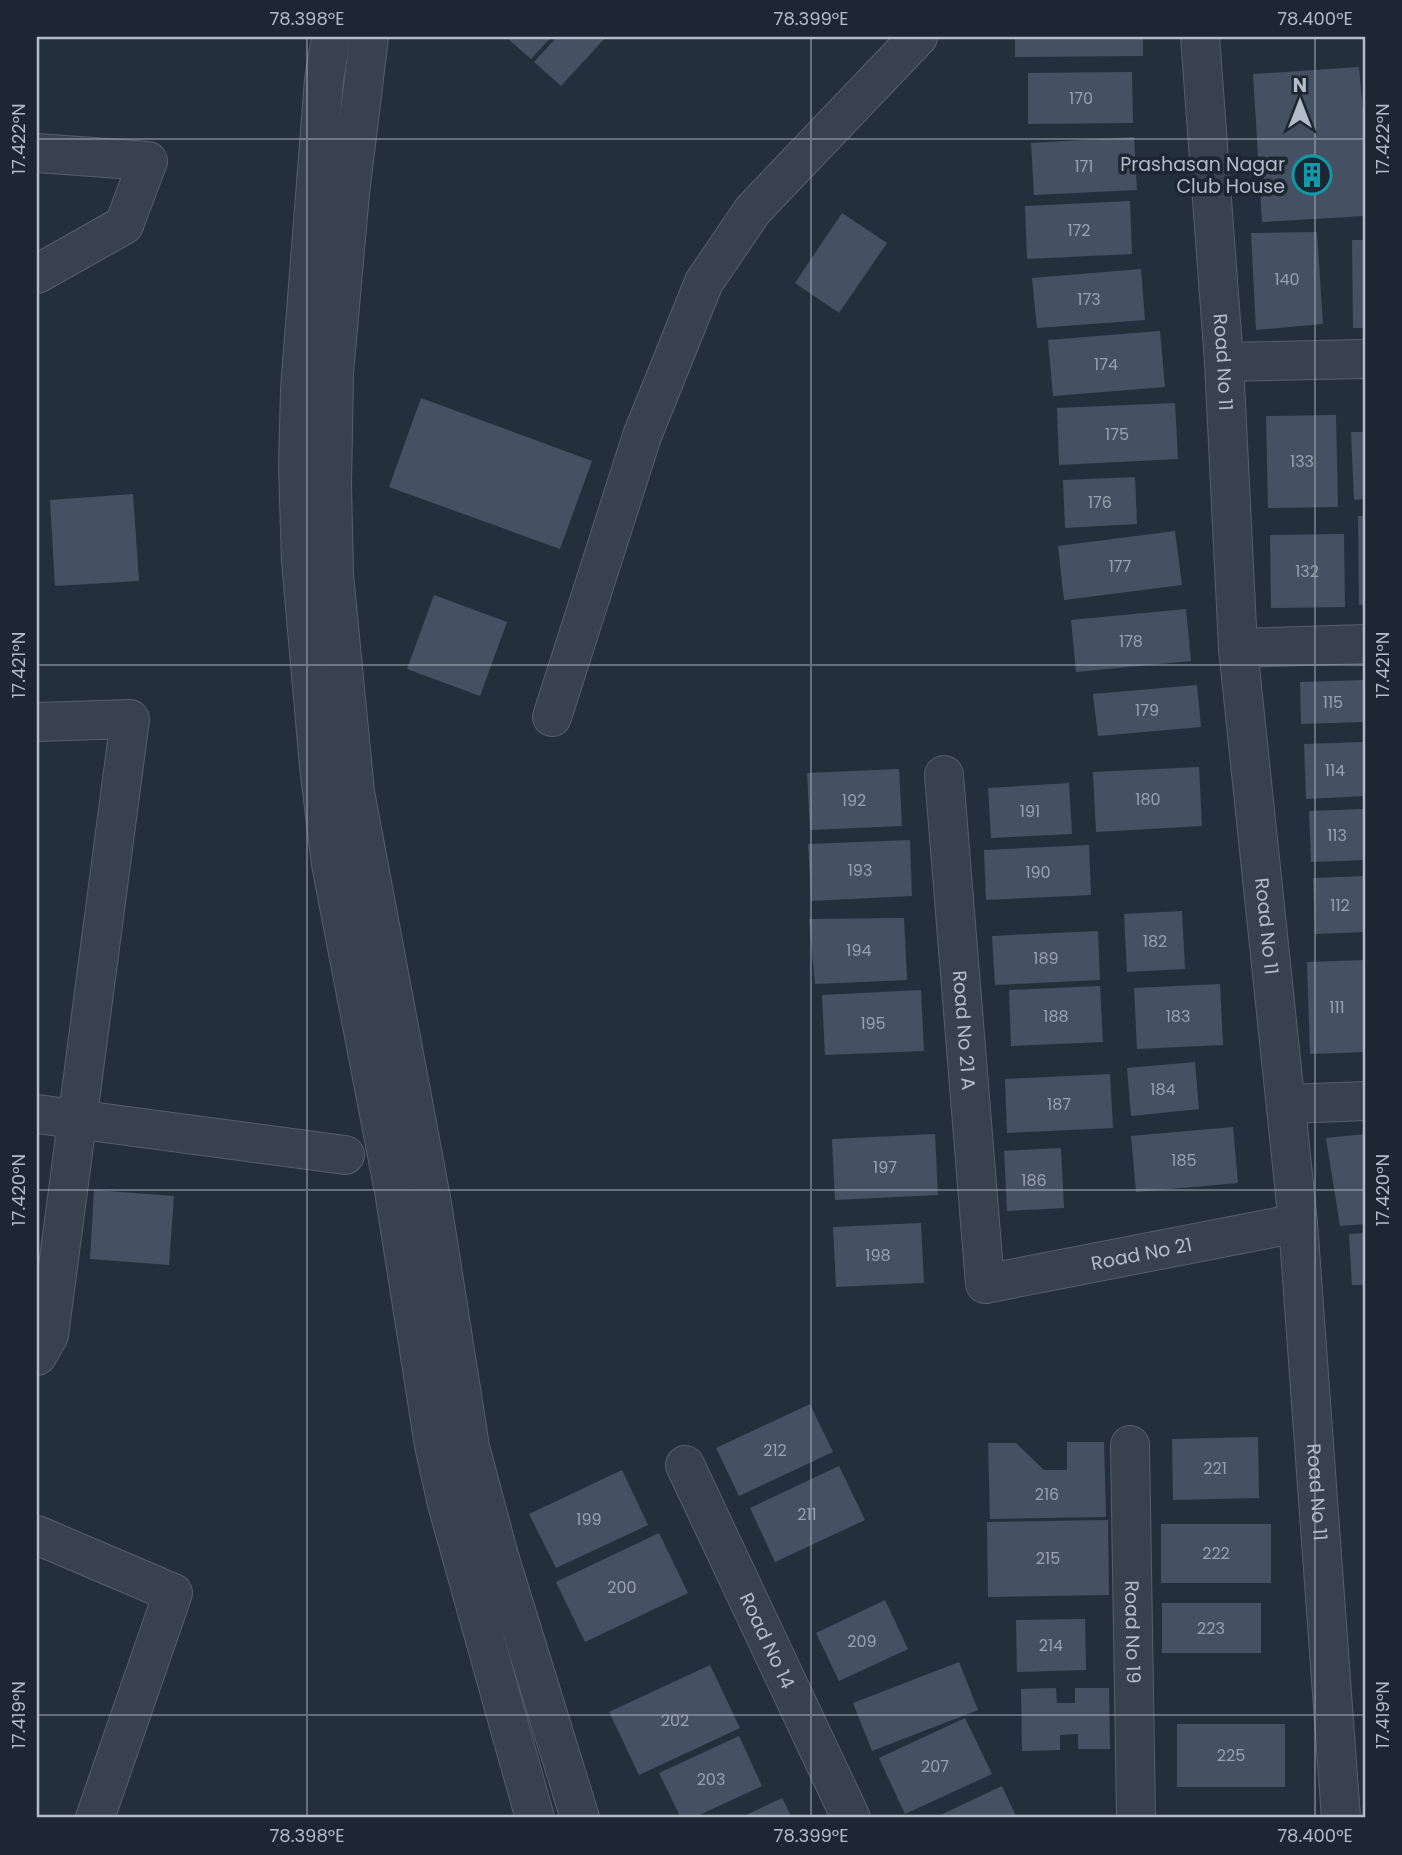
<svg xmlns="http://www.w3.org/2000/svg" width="1402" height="1855" viewBox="0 0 1402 1855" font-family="Poppins,sans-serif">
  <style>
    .building { fill: #455162 }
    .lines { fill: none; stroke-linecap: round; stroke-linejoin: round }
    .minor-casing { stroke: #565f6c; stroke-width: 40 }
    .minor { stroke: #38414e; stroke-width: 38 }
    .ticks { fill: none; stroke: #b4bcc9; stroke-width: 2; stroke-opacity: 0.45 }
    .labels { text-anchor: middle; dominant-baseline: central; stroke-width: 7; stroke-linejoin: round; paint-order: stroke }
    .number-label { font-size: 16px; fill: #98a1af }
    .poi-label { font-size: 19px; fill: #b4bcc9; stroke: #1d2633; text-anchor: end }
    .street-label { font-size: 19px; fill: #b4bcc9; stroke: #1d2633 }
    .neatline { fill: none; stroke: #b4bcc9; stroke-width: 2.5 }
    .ticks-label { font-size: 18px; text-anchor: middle; fill: #b4bcc9 }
  </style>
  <rect width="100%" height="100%" fill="#242f3e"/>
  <path class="building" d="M506,37H551L531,59Z
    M557,37H606L561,86L534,62Z
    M1015,37H1143V56L1015,57Z
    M1359,67L1365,134V216L1262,222L1253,74Z
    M1132,72L1133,123L1028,124V73Z
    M1134,137L1137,190L1034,195L1031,143Z
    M1130,201L1132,254L1027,259L1025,206Z
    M842,213L887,243L839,313L795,283Z
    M1317,232L1323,324L1256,330L1251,233Z
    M1352,240H1365V328H1353Z
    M1141,269L1145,320L1037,328L1032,278Z
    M1160,331L1165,387L1053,396L1048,340Z
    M421,398L592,461L560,549L389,487Z
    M1175,403L1178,459L1059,465L1057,408Z
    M1336,415L1338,507L1268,508L1266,416Z
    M1351,432H1365V499L1354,500Z
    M1135,477L1137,524L1065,528L1063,480Z
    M133,494L139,581L55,586L50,500Z
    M1358,516H1365V605H1359Z
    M1175,531L1182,585L1064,600L1058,546Z
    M1344,534L1345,607L1271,608L1270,535Z
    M434,595L507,622L480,696L407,669Z
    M1186,609L1191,661L1076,672L1071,620Z
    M1365,680V722L1301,724L1300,682Z
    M1197,685L1201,727L1098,736L1093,694Z
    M1365,742V796L1306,799L1304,744Z
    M1199,767L1202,826L1096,832L1093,772Z
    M899,769L902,826L810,830L807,773Z
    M1069,783L1072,834L991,838L988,788Z
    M1365,809V860L1311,862L1309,811Z
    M910,840L912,896L811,901L808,844Z
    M1089,845L1091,895L986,900L984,850Z
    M1365,876V932L1315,934L1313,878Z
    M1182,911L1185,969L1127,972L1124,914Z
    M904,918L907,980L815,984L809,919Z
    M1098,931L1100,980L995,985L992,936Z
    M1365,960V1052L1310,1054L1307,962Z
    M1220,984L1223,1045L1137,1049L1134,988Z
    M1100,986L1103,1042L1011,1046L1009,990Z
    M921,990L924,1051L825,1055L822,995Z
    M1195,1062L1199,1109L1131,1116L1127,1068Z
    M1110,1074L1113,1128L1007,1133L1005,1079Z
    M1233,1127L1238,1183L1136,1192L1131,1136Z
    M935,1134L938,1195L835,1200L832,1139Z
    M1365,1134V1224L1340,1226L1326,1138Z
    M1061,1148L1064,1208L1007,1211L1004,1151Z
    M94,1190L174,1196L169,1265L90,1259Z
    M921,1223L924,1283L836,1287L833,1227Z
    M1365,1233V1285H1352L1349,1234Z
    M810,1404L833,1452L739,1496L716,1448Z
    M1258,1437L1259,1498L1173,1500L1172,1439Z
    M1067,1442H1104L1106,1517L990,1519L988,1443H1016L1044,1470H1067Z
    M839,1466L865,1520L775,1562L750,1508Z
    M622,1470L648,1525L556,1568L529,1514Z
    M1108,1520L1109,1595L988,1597L987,1522Z
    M1161,1524H1271V1583H1161Z
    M659,1533L688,1593L585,1642L556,1582Z
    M885,1600L908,1649L839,1681L816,1633Z
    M1162,1603H1261V1653H1162Z
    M1085,1619L1086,1670L1017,1672L1016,1620Z
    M959,1662L978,1710L872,1751L853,1703Z
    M710,1665L740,1728L639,1775L609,1712Z
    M1056,1688L1057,1703H1075V1688H1109L1110,1749H1078V1734L1060,1735V1750L1022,1751L1021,1689Z
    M965,1718L992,1774L905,1814L879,1758Z
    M1177,1724H1285V1787H1177Z
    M739,1736L762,1786L693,1818H681L659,1773Z
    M1002,1786L1017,1818H934Z
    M782,1798L792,1818H740Z"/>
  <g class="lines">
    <g class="minor-casing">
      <g id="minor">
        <path d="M331,37L324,80L300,389L298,468L301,561L319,766L331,864L394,1191L434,1445L447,1504L535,1818"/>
        <path d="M369,37L350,193L334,373L332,485L334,575L355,792L432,1204L470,1447L499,1556L580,1818"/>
        <path id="s1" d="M1200,37L1224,362L1238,648L1298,1223L1341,1818"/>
        <path d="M37,153L148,161L124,225L37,274"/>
        <path d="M1224,362L1365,359"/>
        <path d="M1238,648L1365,644"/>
        <path d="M552,717L642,436L704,282L753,210L918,37"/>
        <path d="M37,722L130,719L49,1335L37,1356"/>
        <path id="s2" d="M944,775L985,1284L1298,1223"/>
        <path d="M1288,1104L1365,1101"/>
        <path d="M37,1114L345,1155"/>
        <path id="s3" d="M1130,1445L1136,1818"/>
        <path id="s4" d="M685,1465L851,1818"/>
        <path d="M37,1535L173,1593L95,1818"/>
      </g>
    </g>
    <use href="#minor" class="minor"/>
  </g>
  <path class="ticks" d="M307,37V1818M811,37V1818M1315,37V1818M37,139H1365M37,665H1365M37,1190H1365M37,1715H1365"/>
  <defs>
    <g id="building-ring" transform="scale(2.0125)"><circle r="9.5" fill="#1d2633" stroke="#0f9aa8" stroke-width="1.5"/><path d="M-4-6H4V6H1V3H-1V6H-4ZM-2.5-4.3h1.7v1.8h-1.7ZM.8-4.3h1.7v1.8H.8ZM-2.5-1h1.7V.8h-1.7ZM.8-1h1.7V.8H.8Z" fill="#0f9aa8"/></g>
  </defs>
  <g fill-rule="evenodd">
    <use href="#building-ring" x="1312" y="175"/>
  </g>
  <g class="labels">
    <g class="number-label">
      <text x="1081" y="98">170</text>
      <text x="1084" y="166">171</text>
      <text x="1079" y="230">172</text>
      <text x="1287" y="279">140</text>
      <text x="1089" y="299">173</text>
      <text x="1106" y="364">174</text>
      <text x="1117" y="434">175</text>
      <text x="1302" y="461">133</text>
      <text x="1100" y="502">176</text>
      <text x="1120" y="566">177</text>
      <text x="1307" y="571">132</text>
      <text x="1131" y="641">178</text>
      <text x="1333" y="702">115</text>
      <text x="1147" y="710">179</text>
      <text x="1335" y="770">114</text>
      <text x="1148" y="799">180</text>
      <text x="854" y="800">192</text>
      <text x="1030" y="811">191</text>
      <text x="1337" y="835">113</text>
      <text x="860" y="870">193</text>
      <text x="1038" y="872">190</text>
      <text x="1340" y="905">112</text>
      <text x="1155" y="941">182</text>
      <text x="859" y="950">194</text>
      <text x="1046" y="958">189</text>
      <text x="1337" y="1007">111</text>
      <text x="1056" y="1016">188</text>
      <text x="1178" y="1016">183</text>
      <text x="873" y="1023">195</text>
      <text x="1163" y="1089">184</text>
      <text x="1059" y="1104">187</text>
      <text x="1184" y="1160">185</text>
      <text x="885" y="1167">197</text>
      <text x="1034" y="1180">186</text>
      <text x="878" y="1255">198</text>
      <text x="775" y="1450">212</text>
      <text x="1215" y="1468">221</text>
      <text x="1047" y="1494">216</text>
      <text x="807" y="1514">211</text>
      <text x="589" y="1519">199</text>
      <text x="1216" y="1553">222</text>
      <text x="1048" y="1558">215</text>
      <text x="622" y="1587">200</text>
      <text x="1211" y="1628">223</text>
      <text x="862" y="1641">209</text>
      <text x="1051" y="1645">214</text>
      <text x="675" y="1720">202</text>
      <text x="1231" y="1755">225</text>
      <text x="935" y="1766">207</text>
      <text x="711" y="1779">203</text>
    </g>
    <g class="poi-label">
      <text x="1285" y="164">Prashasan Nagar<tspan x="1285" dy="22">Club House</tspan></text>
    </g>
    <g class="street-label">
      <text stroke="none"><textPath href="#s1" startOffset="326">Road No 11</textPath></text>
      <text stroke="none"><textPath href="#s1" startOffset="892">Road No 11</textPath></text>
      <text stroke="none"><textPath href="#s2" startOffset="256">Road No 21 A</textPath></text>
      <text stroke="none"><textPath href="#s2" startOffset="670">Road No 21</textPath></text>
      <text stroke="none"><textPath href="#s1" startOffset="1460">Road No 11</textPath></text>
      <text stroke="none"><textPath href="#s3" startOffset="187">Road No 19</textPath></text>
      <text stroke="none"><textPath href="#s4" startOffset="194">Road No 14</textPath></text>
    </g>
  </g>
  <rect width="1402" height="1855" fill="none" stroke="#1d2633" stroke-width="77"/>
  <g transform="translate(1300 102)" stroke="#1d2633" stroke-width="5" paint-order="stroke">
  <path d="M0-5L12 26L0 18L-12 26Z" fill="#b4bcc9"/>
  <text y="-10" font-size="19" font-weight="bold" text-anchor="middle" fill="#b4bcc9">N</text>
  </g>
  <rect x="38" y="38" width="1326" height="1778" class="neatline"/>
  <g class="ticks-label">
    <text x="307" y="25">78.398°E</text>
    <text x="811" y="25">78.399°E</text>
    <text x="1315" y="25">78.400°E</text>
    <text transform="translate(19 139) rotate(-90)" y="6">17.422°N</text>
    <text transform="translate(1383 139) rotate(-90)" y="6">17.422°N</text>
    <text transform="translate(19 665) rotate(-90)" y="6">17.421°N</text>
    <text transform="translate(1383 665) rotate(-90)" y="6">17.421°N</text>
    <text transform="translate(19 1190) rotate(-90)" y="6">17.420°N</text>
    <text transform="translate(1383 1190) rotate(-90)" y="6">17.420°N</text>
    <text transform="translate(19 1715) rotate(-90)" y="6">17.419°N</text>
    <text transform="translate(1383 1715) rotate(-90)" y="6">17.419°N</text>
    <text x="307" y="1842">78.398°E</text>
    <text x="811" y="1842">78.399°E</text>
    <text x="1315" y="1842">78.400°E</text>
  </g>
</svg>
